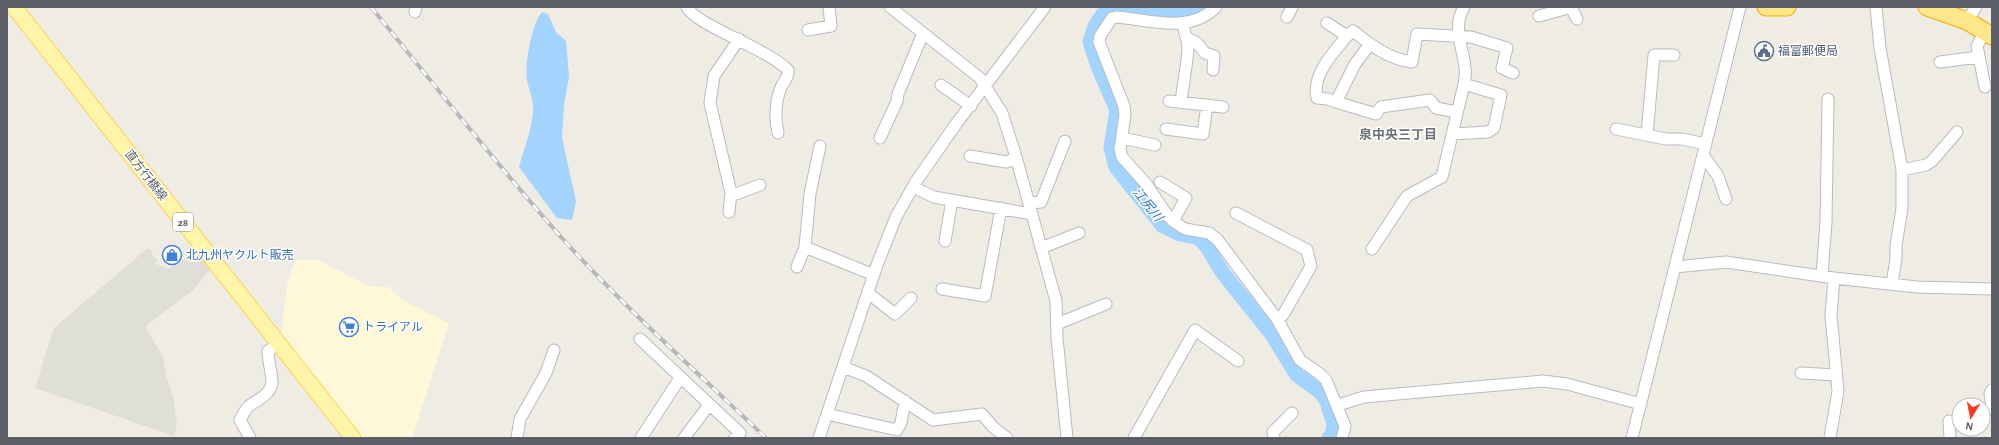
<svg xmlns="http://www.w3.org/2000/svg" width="1999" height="445" viewBox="0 0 1999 445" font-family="'Alegreya Sans','Noto Sans JP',sans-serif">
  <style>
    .commercial { fill: #fff8d8 }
    .industrial { fill: #dfded7 }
    .water { fill: #a3d3ff }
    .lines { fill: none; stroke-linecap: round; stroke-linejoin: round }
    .river { stroke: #a3d3ff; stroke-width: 15 }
    .minor-casing { stroke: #b8bbc0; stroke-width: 13 }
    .major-casing { stroke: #fdd34e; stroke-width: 17 }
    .highway-casing { stroke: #f2b000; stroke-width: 19 }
    .minor { stroke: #fff; stroke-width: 11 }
    .major { stroke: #fff5a8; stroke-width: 15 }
    .highway { stroke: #ffe68a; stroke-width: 17 }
    .rail-casing { stroke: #b6b7b8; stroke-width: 4 }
    .rail { stroke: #fff; stroke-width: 2.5; stroke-dasharray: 8; stroke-linecap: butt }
    .labels { text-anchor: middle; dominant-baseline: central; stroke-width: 3; stroke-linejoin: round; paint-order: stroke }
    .shield { fill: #fff; stroke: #8c8f93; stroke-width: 1 }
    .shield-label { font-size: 11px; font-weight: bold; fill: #5b5f65 }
    .service-label { font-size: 12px; fill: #4e5e75; stroke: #fff; text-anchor: start }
    .street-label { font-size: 12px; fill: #5b5f65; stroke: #fff }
    .shop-label { font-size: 12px; fill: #366cbe; stroke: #fff; text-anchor: start }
    .neighbourhood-label { font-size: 13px; font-weight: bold; fill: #6c7177; stroke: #fff }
    .water-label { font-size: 13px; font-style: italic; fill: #3977c4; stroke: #fff }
  </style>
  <rect width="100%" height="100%" fill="#efede3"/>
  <path class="commercial" d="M295,260H318L368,286L388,287L402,300L449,323L412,438H362L281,338L287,286Z"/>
  <path class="industrial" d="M148,248L152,251L151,254L157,259L156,264L169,269L197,251L210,269L193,290L147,325V330L163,357L167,379L173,396L177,423L174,436L35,388L54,328Z"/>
  <path class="water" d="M542,12L548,14L556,32L566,41L569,76L564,106L562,138L576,201L572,220L557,218L519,167C524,148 532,130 533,110C534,101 529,90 527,80C525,64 531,25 542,12Z"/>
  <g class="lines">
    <path class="river" d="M1200,7C1181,24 1136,11 1111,9L1103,14L1095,26L1090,42L1099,69L1117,110L1111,148L1116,167L1163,226L1180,234L1199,238L1207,247L1223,273L1271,333L1297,375L1319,391L1326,399L1334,424L1332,435L1329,438"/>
    <g class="minor-casing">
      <path id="minor" d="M687,7C694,24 768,49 788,70C789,79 782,82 780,90C775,104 775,119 778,133
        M890,7L980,78L1002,113L1016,157L1056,301L1057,338L1067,438
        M1216,7C1190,34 1150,20 1117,17L1112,18L1100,36L1099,42L1124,106L1125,115L1120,149L1122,157L1147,185L1167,215L1173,221L1185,229L1209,233L1217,239L1277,319
        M1568,7L1573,11L1577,19
        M1876,7L1880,48L1902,170V208L1896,246V259L1892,284
        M415,12L416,7
        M1539,16L1568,8
        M1287,17L1292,7
        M1967,21L1976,7
        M1327,23L1347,36L1353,31C1371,45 1388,59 1412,62L1417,34L1471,37L1507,48L1502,68L1513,73
        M808,30L831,26L829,7
        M1187,38L1197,43L1205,53L1214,56L1213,70
        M1370,44L1355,64L1336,102L1376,114L1381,107L1430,100L1436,108L1457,112
        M1940,62L1978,57
        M941,85L971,106
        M1985,87L1977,46L1985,31
        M1169,101L1223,107
        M1181,102C1183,84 1187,66 1188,48C1188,39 1184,33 1183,24
        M1336,102L1328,99L1317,98C1312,74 1333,53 1347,36
        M1166,129L1203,134L1207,105
        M1616,129L1666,139H1682L1706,144
        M1452,134L1488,132L1494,128L1501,95L1464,84
        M1647,135L1654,55H1674
        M880,138L897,101L898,94L923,33
        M1122,138L1155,145
        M1703,155L1718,176L1726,199
        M970,156L1007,162L1016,157
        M1902,170L1926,165L1932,161L1957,132
        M1160,182L1186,198L1173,221
        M913,187L934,197L1032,214
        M731,193L736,194L760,185
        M1030,203L1041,202L1065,141
        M729,212L731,193L710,103L714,76L739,39
        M1236,213L1307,250L1311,266L1283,315L1277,319L1300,360L1320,374L1326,380L1345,426L1342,438
        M945,241L952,200
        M805,247L810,194L820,146
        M1041,248L1079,233
        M1372,249L1407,196L1442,177L1464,84C1465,79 1466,73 1465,68C1463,47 1452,28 1464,7
        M797,267L805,247L874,275
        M1675,267L1726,262L1834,278L1917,287L1992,289
        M1822,276L1826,222L1828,99
        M942,289L985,296L1001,208
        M868,293L895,314L911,298
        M1057,324L1106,304
        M640,339L740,433L735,438
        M843,367L866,376L933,420L982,414L993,427L1007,438
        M1801,373L1836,375
        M1992,390L1990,393L1992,409
        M1338,405L1364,397L1543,381L1567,384L1641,404
        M827,414L897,430L901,423L905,401
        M1949,421L1950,438
        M250,438L240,420C242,416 245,410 248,407C257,399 270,396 272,383C272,372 268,362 268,351L278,344
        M517,438L520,419L546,373L554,350
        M641,438L680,378
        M684,438L709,405
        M819,438L877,265L896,217L915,183L956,124L1045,7
        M1134,438L1195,330L1238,361
        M1274,438L1273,432L1292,413
        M1632,438L1740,7
        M1830,438L1838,391L1831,315L1834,278"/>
    </g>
    <g class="major-casing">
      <path id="major" d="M14,7L353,438"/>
    </g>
    <g class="highway-casing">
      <path id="highway" d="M1766,7H1787
        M1927,7L1967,21L1992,36"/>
    </g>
    <use href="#minor" class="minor"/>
    <use href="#major" class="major"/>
    <use href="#highway" class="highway"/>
    <g class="rail-casing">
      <path id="rail" d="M371,7C434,84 495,163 561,237C625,308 697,372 766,438"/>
    </g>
    <use href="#rail" class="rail"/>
  </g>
  <defs>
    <g id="civic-ring" transform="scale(1)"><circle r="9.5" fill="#fff" stroke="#5c6f8a" stroke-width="1.5"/><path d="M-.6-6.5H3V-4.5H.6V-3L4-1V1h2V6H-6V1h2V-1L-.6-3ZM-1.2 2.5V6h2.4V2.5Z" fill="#5c6f8a"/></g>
    <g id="shop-ring" transform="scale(1)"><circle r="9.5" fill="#fff" stroke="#3f7fe0" stroke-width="1.5"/><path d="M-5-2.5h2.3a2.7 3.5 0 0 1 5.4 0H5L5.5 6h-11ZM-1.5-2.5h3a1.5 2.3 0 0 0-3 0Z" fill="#3f7fe0"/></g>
    <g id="supermarket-ring" transform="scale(1)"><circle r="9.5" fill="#fff" stroke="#3f7fe0" stroke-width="1.5"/><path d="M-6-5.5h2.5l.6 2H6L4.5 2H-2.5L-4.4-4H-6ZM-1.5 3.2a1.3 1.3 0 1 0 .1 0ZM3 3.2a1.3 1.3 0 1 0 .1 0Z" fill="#3f7fe0"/></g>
  </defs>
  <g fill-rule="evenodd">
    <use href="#civic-ring" x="1764" y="51"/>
    <use href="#shop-ring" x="172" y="255"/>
    <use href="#supermarket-ring" x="349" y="327"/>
  </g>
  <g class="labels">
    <rect class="shield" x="173" y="213" width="20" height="18" rx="3"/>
    <g class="shield-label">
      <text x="183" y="222">28</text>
    </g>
    <g class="service-label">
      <text x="1778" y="51">福富郵便局</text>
    </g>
    <g class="street-label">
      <text transform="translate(146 175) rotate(52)">直方行橋線</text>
    </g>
    <g class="shop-label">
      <text x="186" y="255">北九州ヤクルト販売</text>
      <text x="363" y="327">トライアル</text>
    </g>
    <g class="neighbourhood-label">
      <text x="1398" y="135">泉中央三丁目</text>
    </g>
    <g class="water-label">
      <text transform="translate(1147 205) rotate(51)">江尻川</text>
    </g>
  </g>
  <rect width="1999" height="445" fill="none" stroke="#5b5f65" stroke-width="16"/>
  <g transform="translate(1971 417) rotate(190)"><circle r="19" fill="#ffffff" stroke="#bdbfc1"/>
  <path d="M0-3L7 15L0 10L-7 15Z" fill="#f83a20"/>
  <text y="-6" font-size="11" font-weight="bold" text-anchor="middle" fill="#5b5f65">N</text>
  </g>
</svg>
